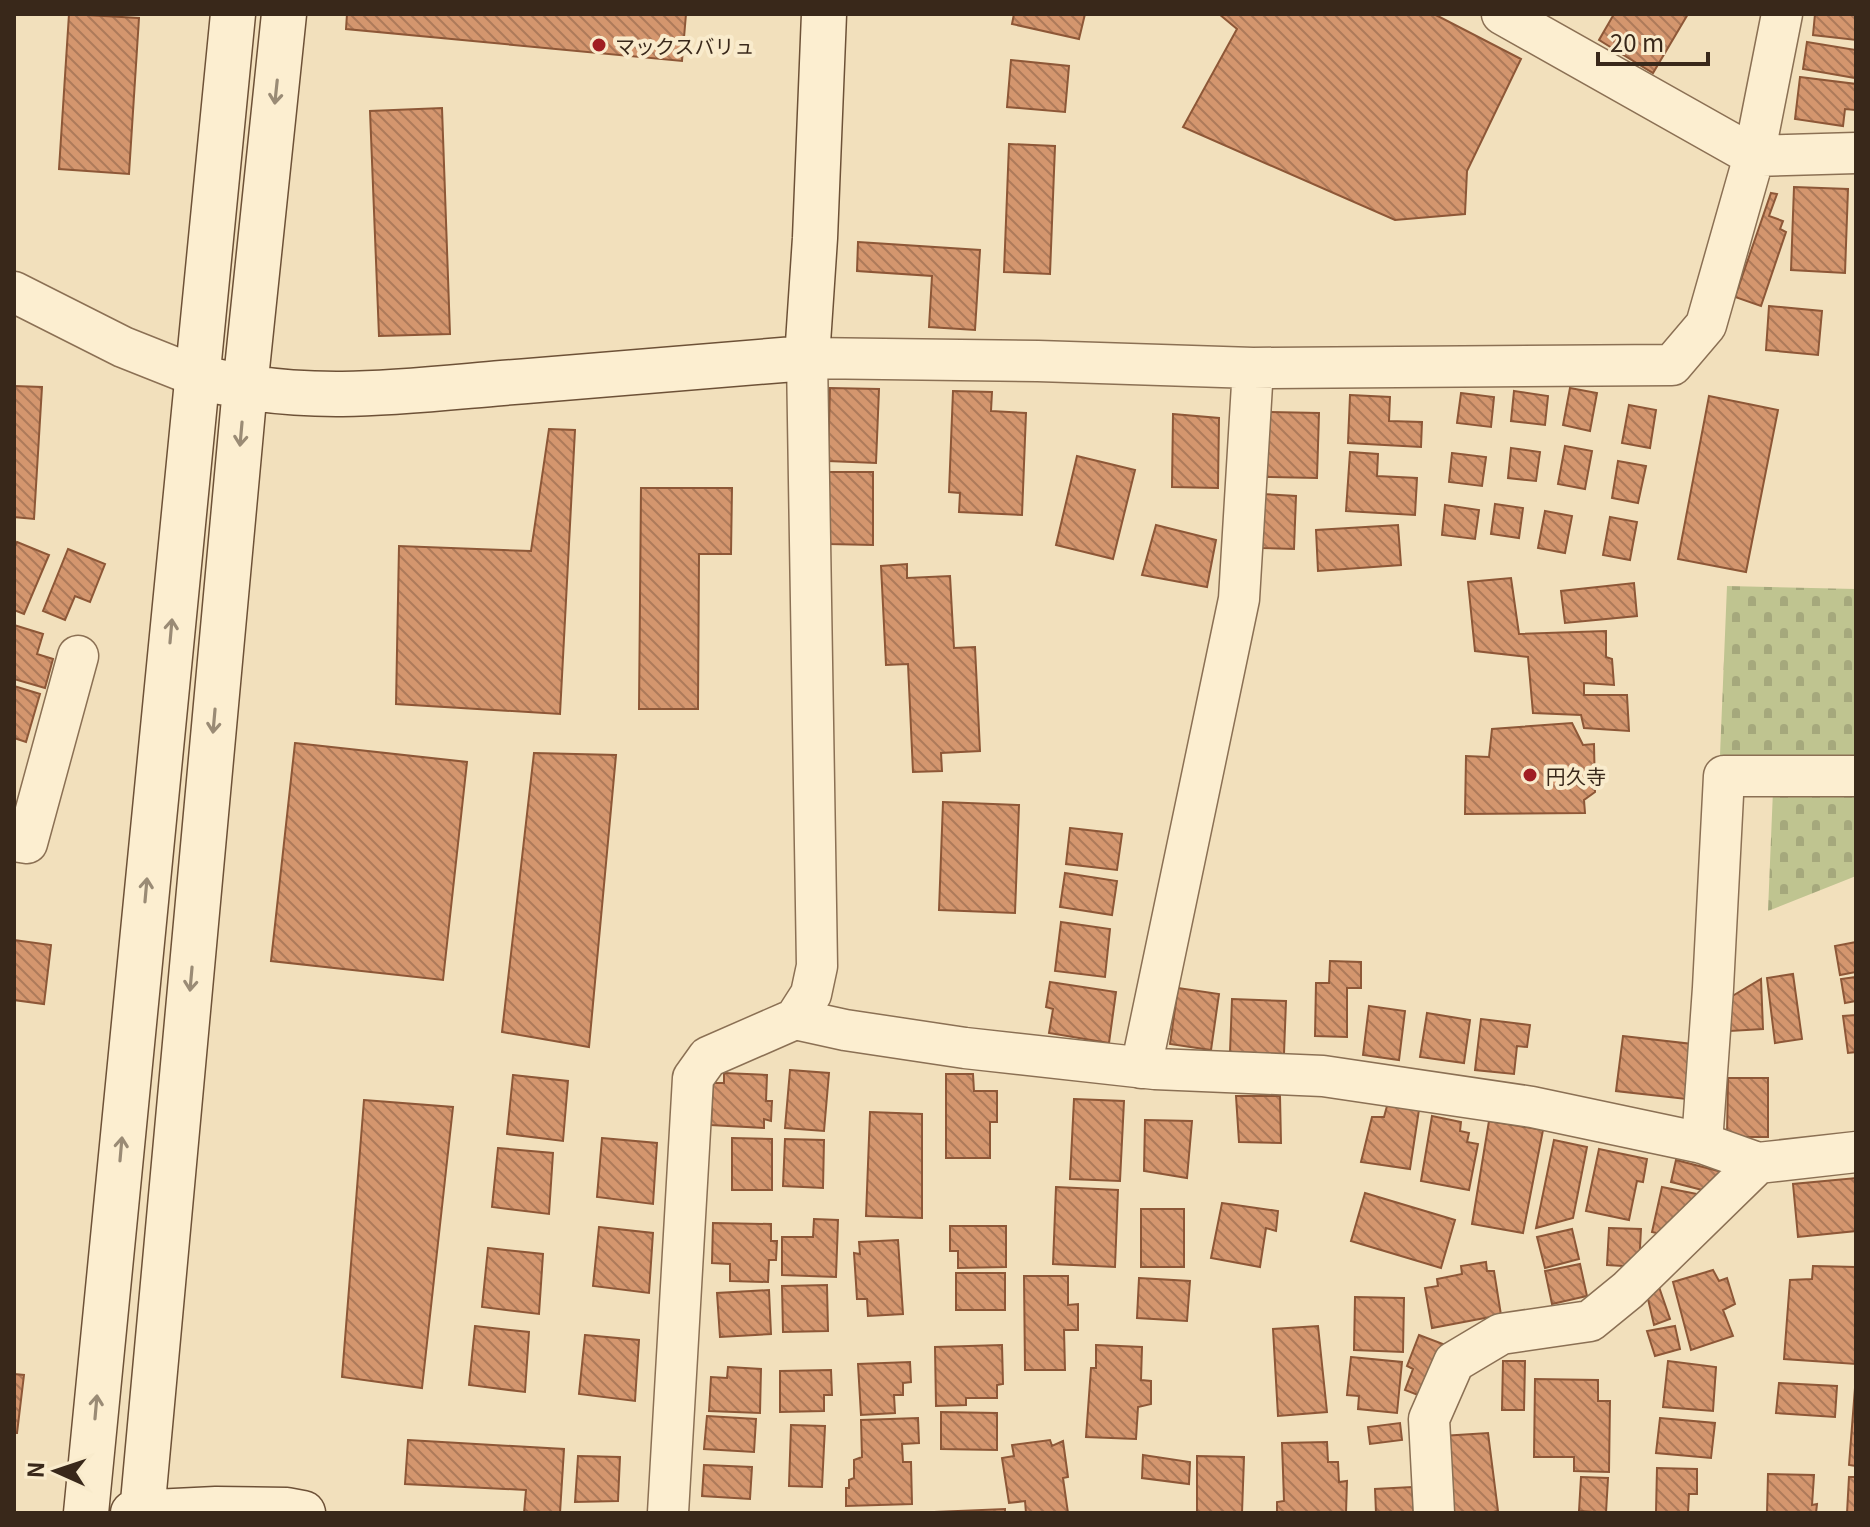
<svg xmlns="http://www.w3.org/2000/svg" width="1870" height="1527" viewBox="0 0 1870 1527" font-family="Georgia,'Noto Sans JP',serif">
  <style>
    .cemetery { fill: url(#cemetery-stones) }
    .building { fill: url(#building-back-hatch); stroke: #8d5737; stroke-width: 2 }
    .lines { fill: none; stroke-linecap: round; stroke-linejoin: round }
    .street-casing { stroke: #8b7054; stroke-width: 43 }
    .secondary-casing { stroke: #6d5137; stroke-width: 47 }
    .street { stroke: #fceed0; stroke-width: 40 }
    .secondary { stroke: #fceed0; stroke-width: 44 }
    .oneway { stroke: #9a8b75 }
    .poi-dot { fill: #a01e22; stroke: #f9ebcc; stroke-width: 3 }
    .labels { text-anchor: middle; dominant-baseline: central; stroke-width: 8; stroke-linejoin: round; paint-order: stroke }
    .poi-label { font-size: 20px; fill: #39281a; stroke: #f9ebcc; text-anchor: start }
  </style>
  <defs>
    <pattern id="cemetery-stones" width="16" height="16" patternUnits="userSpaceOnUse" patternTransform="scale(2)"><rect width="16" height="16" fill="#bfc490"/><path d="M2 7V4a2 2 0 0 1 4 0v3zM10 15v-3a2 2 0 0 1 4 0v3z" fill="#a5a87c"/></pattern>
    <pattern id="building-back-hatch" width="6" height="6" patternUnits="userSpaceOnUse" patternTransform="scale(2)"><rect width="6" height="6" fill="#d4966e"/><path d="M-1 5l2 2M0 0l6 6M5-1l2 2" fill="none" stroke="#ad7a5a"/></pattern>
  </defs>
  <rect width="100%" height="100%" fill="#f2e0bc"/>
  <path class="cemetery" d="M1727,586L1856,589V758L1720,755Z
    M1773,790L1856,792V876L1768,911Z"/>
  <path class="building" d="M69,14L139,18L129,174L59,169Z
    M347,14H686L682,61L346,29Z
    M1014,14H1085L1079,39L1012,24Z
    M1219,14H1434L1521,59L1467,171L1465,214L1395,220L1183,127L1237,29Z
    M1614,14H1688L1653,73L1599,40Z
    M1815,14H1856V40L1813,35Z
    M1807,42L1856,50L1855,78L1803,69Z
    M1011,60L1069,66L1065,112L1007,107Z
    M1800,77L1856,84L1855,110L1845,109L1843,126L1795,119Z
    M442,108L450,334L379,336L370,111Z
    M1009,144L1055,146L1050,274L1004,272Z
    M1794,187L1848,189L1845,273L1791,270Z
    M1771,193L1777,194L1769,216L1783,221L1780,229L1786,232L1761,306L1735,297Z
    M858,242L980,250L975,330L929,327L932,276L857,271Z
    M1769,306L1822,311L1818,355L1766,350Z
    M14,386L42,387L34,519L14,517Z
    M830,388L879,389L876,463L828,461Z
    M1570,388L1597,393L1590,431L1563,425Z
    M953,391L992,392L991,411L1026,413L1022,515L959,512L960,493L949,492Z
    M1514,391L1548,396L1545,425L1511,421Z
    M1461,393L1494,397L1491,427L1457,423Z
    M1350,395L1390,397L1389,421L1422,422L1421,447L1348,443Z
    M1709,396L1778,410L1746,572L1678,559Z
    M1629,405L1656,410L1650,448L1622,443Z
    M1268,412L1319,413L1317,478L1266,477Z
    M1173,414L1219,418L1218,488L1172,487Z
    M549,429L575,430L560,714L396,704L399,546L531,551Z
    M1565,446L1592,451L1585,489L1558,484Z
    M1511,448L1540,452L1536,481L1508,478Z
    M1350,452L1378,454L1377,476L1417,478L1415,515L1346,511Z
    M1452,453L1486,457L1482,486L1449,482Z
    M1077,456L1135,470L1113,559L1056,545Z
    M1618,461L1646,466L1638,503L1612,498Z
    M829,472H873V545L829,544Z
    M641,488H732L731,554H699L698,709H639Z
    M1262,494L1296,496L1294,549L1261,548Z
    M1495,504L1523,508L1519,538L1491,534Z
    M1445,505L1479,510L1475,539L1442,535Z
    M1545,511L1572,516L1565,553L1538,548Z
    M1610,517L1637,522L1630,560L1603,555Z
    M1156,525L1216,540L1207,587L1142,575Z
    M1398,525L1401,565L1318,571L1316,530Z
    M17,542L49,555L24,614L14,610V548Z
    M68,549L105,564L90,602L75,596L65,620L43,611Z
    M907,564V578L950,576L954,648L975,647L980,751L941,753L942,771L913,772L908,664L886,665L881,566Z
    M1511,578L1519,634L1606,631V657L1612,659L1614,685L1584,683V695H1627L1629,731L1584,728L1581,715L1533,713L1528,657L1475,651L1468,582Z
    M1634,583L1637,616L1565,623L1561,591Z
    M14,625L43,634L37,654L53,659L45,688L14,679Z
    M14,686L40,694L26,742L14,738Z
    M1572,723L1583,745L1594,744L1595,792L1584,800L1585,813L1465,814L1466,756L1489,757L1492,729Z
    M295,743L467,762L443,980L271,961Z
    M534,753L616,755L589,1047L502,1032Z
    M943,802L1019,805L1015,913L939,910Z
    M1070,828L1122,834L1117,870L1066,864Z
    M1065,873L1117,881L1112,915L1060,907Z
    M1061,922L1110,929L1105,977L1055,971Z
    M14,940L51,945L44,1004L14,1000Z
    M1856,942V972L1840,975L1835,946Z
    M1330,961L1361,962V988H1347V1037L1315,1036L1316,983H1329Z
    M1793,974L1802,1039L1775,1043L1767,978Z
    M1856,977V1001L1845,1003L1841,979Z
    M1761,979L1763,1029L1730,1031L1729,998Z
    M1050,982L1116,992L1109,1043L1049,1033L1053,1009L1046,1007Z
    M1178,988L1219,994L1211,1050L1170,1044Z
    M1232,999L1286,1001L1284,1054L1230,1052Z
    M1369,1006L1405,1011L1399,1060L1363,1055Z
    M1427,1013L1470,1020L1464,1063L1420,1057Z
    M1856,1015V1052L1848,1053L1843,1016Z
    M1481,1019L1530,1025L1527,1047L1517,1046L1514,1074L1475,1070Z
    M1623,1036L1692,1044L1686,1099L1616,1091Z
    M790,1070L829,1073L824,1131L785,1128Z
    M724,1073L767,1075L766,1101H772L771,1121L764,1119V1128L711,1125L713,1083H724Z
    M946,1074H973L974,1091H997V1122H990V1158H946Z
    M513,1075L568,1081L563,1141L507,1134Z
    M1728,1078H1768V1137H1727Z
    M1390,1095L1420,1103L1410,1169L1361,1162L1372,1117H1384Z
    M1236,1096H1280L1281,1143L1239,1142Z
    M1074,1099L1124,1101L1120,1181L1070,1179Z
    M364,1100L453,1107L422,1388L342,1377Z
    M870,1112L922,1114V1218L866,1216Z
    M1432,1116L1461,1122L1460,1131L1469,1133L1467,1142L1478,1144L1469,1190L1421,1181Z
    M1145,1120L1192,1121L1187,1178L1144,1171Z
    M1489,1121L1543,1130L1523,1233L1472,1224Z
    M602,1138L657,1143L653,1204L597,1197Z
    M732,1138L772,1139V1190H732Z
    M785,1139L824,1140L823,1188L783,1186Z
    M1554,1140L1587,1147L1573,1218L1536,1228Z
    M498,1148L553,1153L549,1214L492,1207Z
    M1599,1149L1647,1159L1643,1182L1637,1181L1629,1220L1586,1211Z
    M1676,1160L1726,1173L1718,1194L1671,1182Z
    M1856,1178V1231L1798,1237L1793,1184Z
    M1056,1187L1118,1190L1115,1267L1053,1264Z
    M1662,1187L1697,1194L1691,1222L1678,1238L1652,1232Z
    M1365,1193L1455,1220L1441,1268L1351,1241Z
    M1222,1203L1278,1211L1276,1231L1266,1228L1260,1267L1211,1258Z
    M1141,1209H1184V1267H1141Z
    M814,1219L838,1220L836,1277L782,1275V1237H813Z
    M713,1223L771,1224V1241H777L776,1260H769L768,1282L730,1281V1264L712,1263Z
    M950,1226H1006V1267L958,1268V1251H950Z
    M599,1227L653,1233L649,1293L593,1286Z
    M1609,1228L1641,1229L1639,1267L1607,1265Z
    M1572,1229L1579,1259L1545,1268L1537,1237Z
    M898,1240L903,1314L868,1316L867,1299H857L854,1253L860,1254L859,1242Z
    M488,1248L543,1254L539,1314L482,1307Z
    M1486,1262L1487,1271H1494L1501,1315L1432,1328L1425,1288L1438,1286L1437,1279L1462,1274L1461,1266Z
    M1580,1264L1587,1296L1552,1304L1545,1271Z
    M1813,1266L1856,1267V1364L1784,1359L1790,1280L1812,1279Z
    M1713,1270L1719,1281L1727,1278L1735,1304L1723,1310L1733,1336L1691,1350L1673,1282Z
    M956,1273H1005V1310H956Z
    M1024,1276H1068V1305L1078,1304V1330H1064L1065,1370H1025Z
    M1139,1278L1190,1281L1187,1321L1137,1318Z
    M1658,1284L1670,1319L1654,1325L1645,1286Z
    M827,1285L828,1331L783,1332L782,1286Z
    M769,1290L771,1334L720,1337L717,1293Z
    M1355,1297L1404,1298L1403,1352L1354,1350Z
    M475,1326L529,1332L525,1392L469,1385Z
    M1318,1326L1327,1412L1278,1416L1273,1329Z
    M1675,1326L1680,1349L1655,1356L1647,1331Z
    M585,1335L639,1340L635,1401L579,1394Z
    M1419,1335L1443,1344L1423,1397L1405,1390L1413,1369L1407,1366Z
    M1002,1345L1003,1384L997,1385V1398H966V1405L936,1406L935,1347Z
    M1096,1345L1142,1347L1141,1380L1151,1381V1404L1138,1407L1136,1439L1086,1437L1091,1368H1096Z
    M1351,1357L1402,1362L1397,1413L1358,1409L1359,1396L1347,1395Z
    M1503,1361H1525L1524,1410H1502Z
    M1668,1361L1716,1367L1713,1411L1663,1407Z
    M910,1362L911,1382L903,1383V1395H894L895,1413L861,1415L858,1364Z
    M728,1367L761,1369L760,1413L709,1411L711,1377L727,1378Z
    M831,1370L832,1395H824V1411L780,1412V1371Z
    M14,1374L24,1375L17,1433H14Z
    M1535,1379L1598,1380V1401H1610L1609,1472L1574,1471V1457H1534Z
    M1779,1383L1837,1386L1835,1417L1776,1413Z
    M1855,1388H1856V1466L1849,1465Z
    M941,1412L997,1413V1450L941,1449Z
    M707,1416L756,1419L754,1452L704,1449Z
    M918,1418L919,1443L902,1444L903,1462H911L912,1504L846,1506V1488H849V1480L854,1478V1460L862,1457L861,1420Z
    M1660,1418L1715,1423L1711,1458L1656,1453Z
    M1400,1423L1402,1440L1370,1444L1368,1427Z
    M791,1425L825,1426L822,1487L789,1486Z
    M1488,1433L1498,1511L1489,1513H1446L1442,1436Z
    M408,1440L564,1449L560,1513H524L526,1490L405,1484Z
    M1050,1440L1052,1446L1063,1441L1068,1477L1063,1478L1068,1513H1026L1025,1501L1009,1503L1002,1458L1014,1456L1012,1445Z
    M1327,1442L1328,1462H1338L1339,1482L1347,1481L1346,1513H1277V1502L1284,1501L1282,1443Z
    M1143,1455L1190,1462L1189,1484L1142,1478Z
    M578,1456L620,1457L618,1501L575,1502Z
    M1197,1456L1244,1457L1242,1513H1197Z
    M704,1465L752,1467L750,1499L702,1496Z
    M1657,1468L1697,1469V1494H1689L1688,1513L1656,1512Z
    M1768,1474L1814,1475L1812,1505L1817,1504L1816,1513H1767Z
    M1581,1477L1608,1478L1606,1513L1579,1511Z
    M1849,1477H1856V1513H1847Z
    M1412,1487L1414,1513H1376L1375,1489Z
    M1005,1509V1513L934,1512Z"/>
  <g class="lines">
    <g class="street-casing">
      <path id="street" d="M1502,14L1754,156L1856,153
        M1782,14L1754,156L1706,325L1672,365L1253,368L1038,361L807,358L817,966L811,994L795,1019L845,1030L965,1048L1155,1069L1323,1076L1532,1107L1702,1143L1758,1163L1856,1152
        M14,292L123,347L196,376
        M14,841L27,843L78,656
        M1141,1068L1239,599L1253,368
        M1702,1143L1713,988L1724,776H1856
        M668,1513L693,1078L708,1057L795,1019
        M1434,1513L1429,1419L1454,1362L1501,1334L1590,1321L1628,1290L1758,1163"/>
    </g>
    <g class="secondary-casing">
      <path id="secondary" d="M216,381C310,404 408,391 502,383C604,375 706,366 807,358L815,238L824,14
        M86,1513L233,14
        M133,1513L216,1509L287,1510L303,1513
        M142,1513L245,388L284,14"/>
    </g>
    <use href="#street" class="street"/>
    <use href="#secondary" class="secondary"/>
  </g>
  <defs><path id="oneway-shaft" d="M-6 0H5M1.5-3L5.5 0L1.5 3" fill="none" stroke-width="1.6" stroke-linecap="round" stroke-linejoin="round" transform="scale(2)"/></defs>
  <g class="oneway">
    <use href="#oneway-shaft" transform="translate(276 92) rotate(96)"/>
    <use href="#oneway-shaft" transform="translate(241 434) rotate(95)"/>
    <use href="#oneway-shaft" transform="translate(171 631) rotate(-85)"/>
    <use href="#oneway-shaft" transform="translate(214 721) rotate(95)"/>
    <use href="#oneway-shaft" transform="translate(146 890) rotate(-85)"/>
    <use href="#oneway-shaft" transform="translate(191 979) rotate(95)"/>
    <use href="#oneway-shaft" transform="translate(121 1149) rotate(-85)"/>
    <use href="#oneway-shaft" transform="translate(96 1407) rotate(-85)"/>
  </g>
  <g class="poi-dot">
    <circle cx="599" cy="45" r="8"/>
    <circle cx="1530" cy="775" r="8"/>
  </g>
  <g class="labels">
    <g class="poi-label">
      <text x="615" y="45">マックスバリュ</text>
      <text x="1546" y="775">円久寺</text>
    </g>
  </g>
  <rect width="1870" height="1527" fill="none" stroke="#39281a" stroke-width="32"/>
  <g transform="translate(56 1471) rotate(273)" stroke="#f9ebcc" stroke-width="6" paint-order="stroke">
  <path d="M0-6L14 30L0 20L-14 30Z" fill="#39281a"/>
  <text y="-12" font-size="22" font-weight="bold" text-anchor="middle" fill="#39281a">N</text>
  </g>
  <path d="M1598 52v12h110v-12" fill="none" stroke="#39281a" stroke-width="4"/>
  <text x="1610" y="52" font-size="24" fill="#39281a" stroke="#f9ebcc" stroke-width="6" paint-order="stroke">20 m</text>
</svg>
